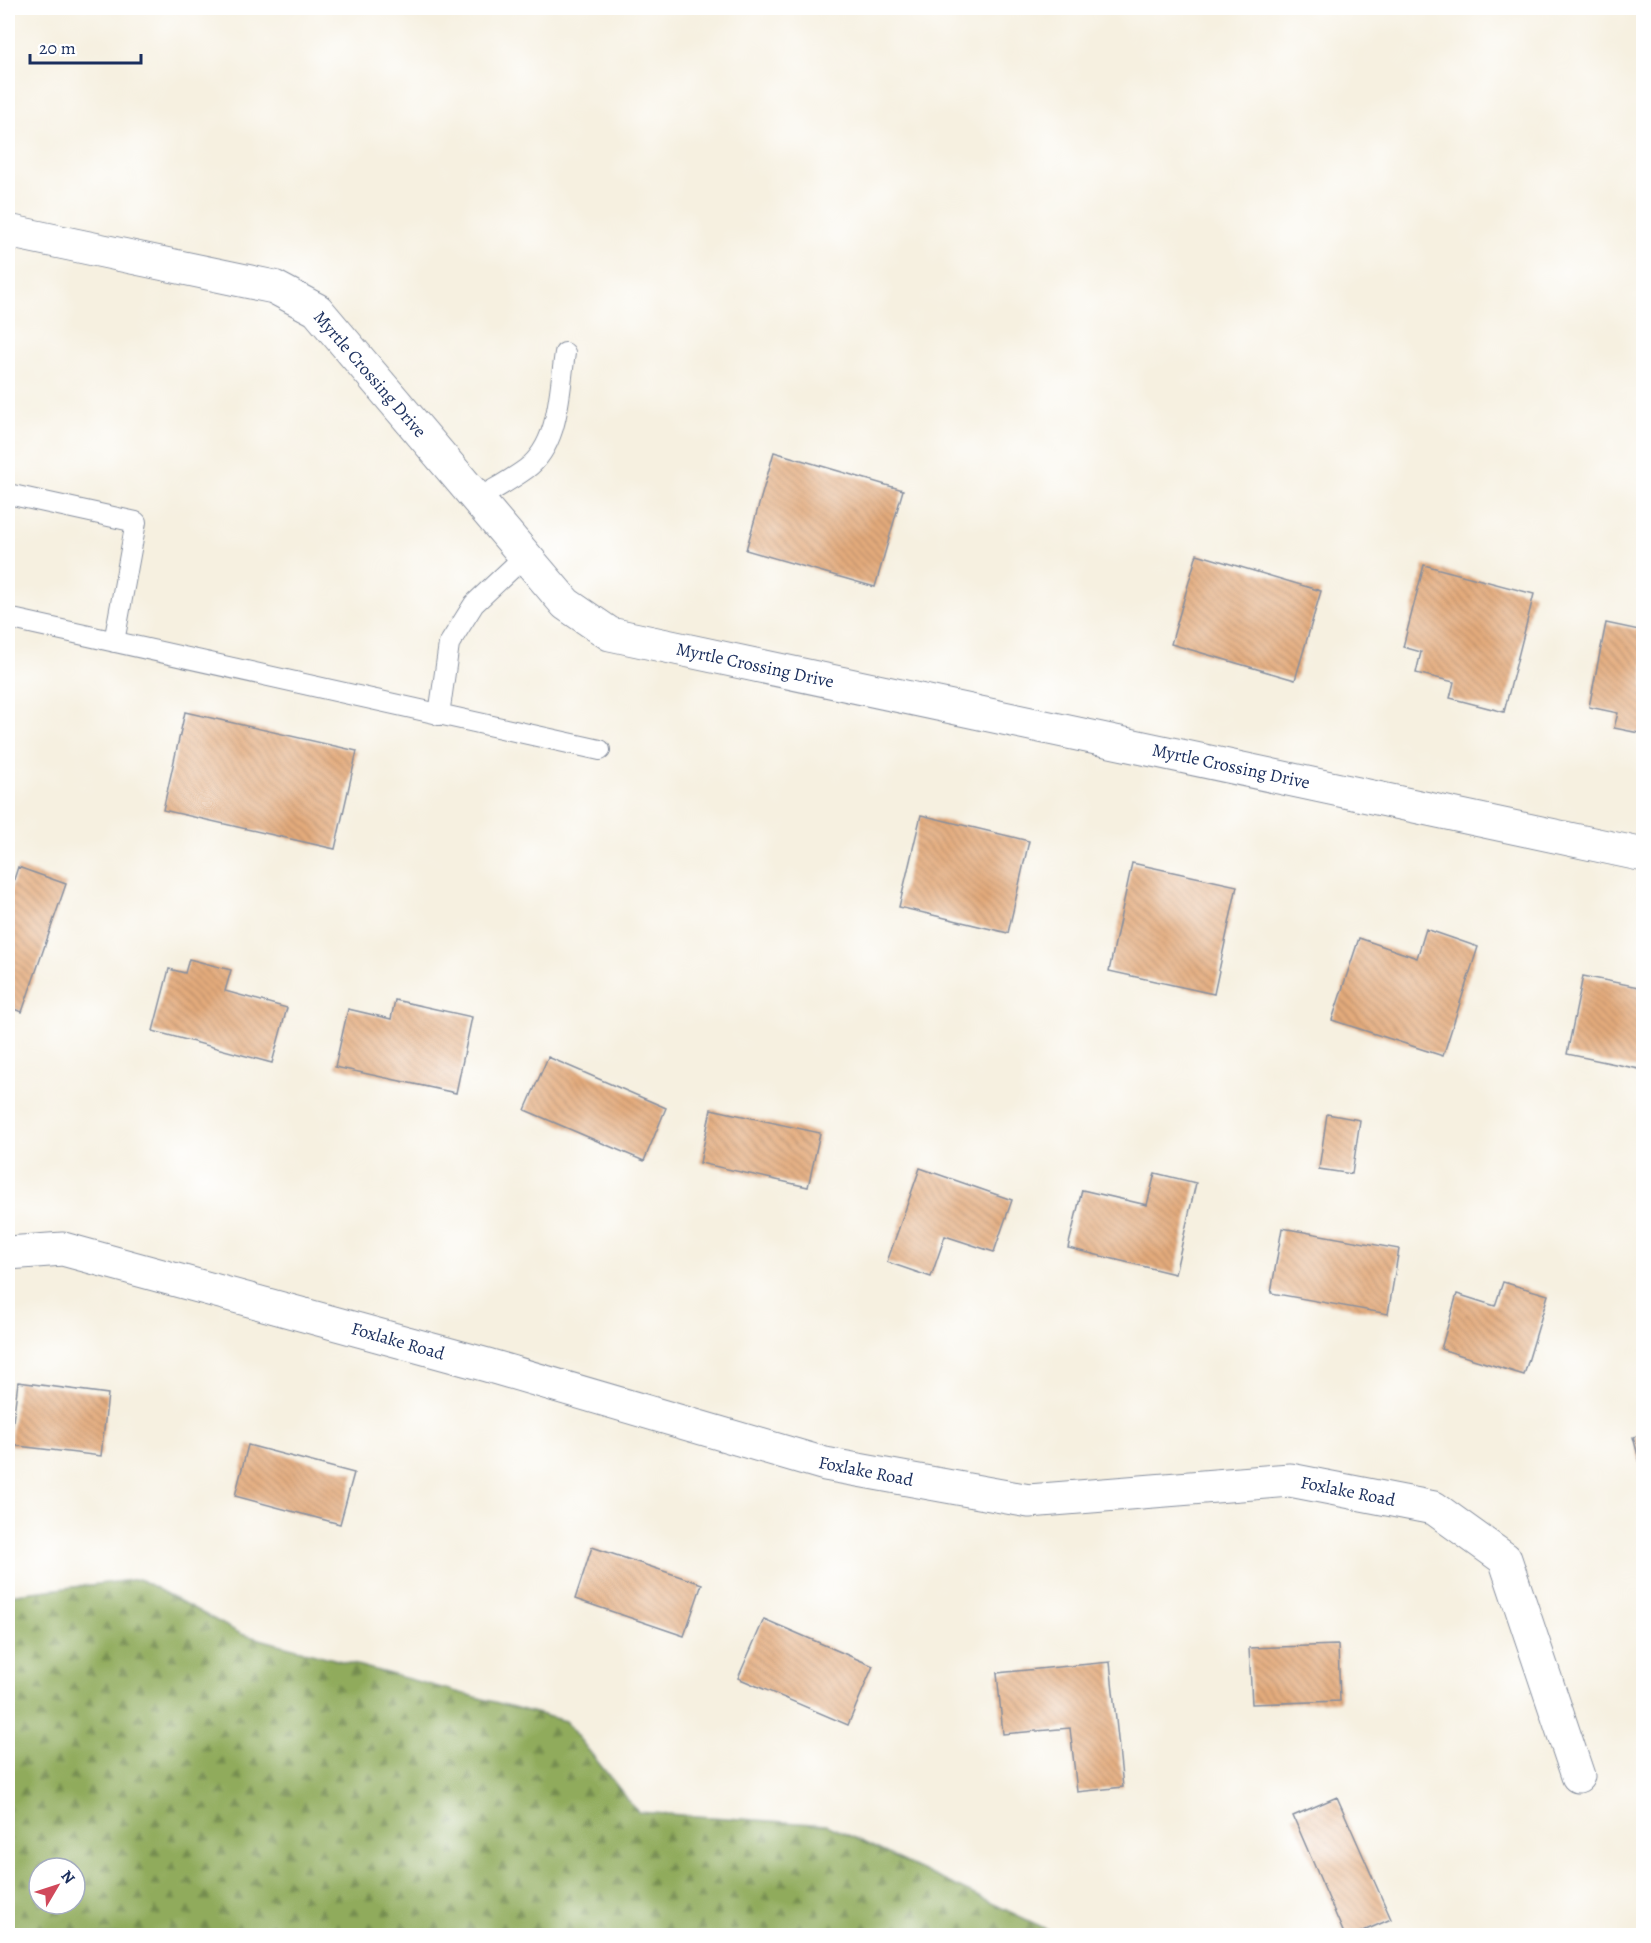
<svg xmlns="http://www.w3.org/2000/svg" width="1651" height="1943" viewBox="0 0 1651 1943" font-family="Alegreya,serif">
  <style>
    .forest { fill: url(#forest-firs); stroke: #566d5d; stroke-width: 1.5; fill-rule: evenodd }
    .building { fill: url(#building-back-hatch) }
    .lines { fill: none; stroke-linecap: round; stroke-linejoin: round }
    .lane-casing { stroke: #88909f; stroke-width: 22 }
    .street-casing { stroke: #88909f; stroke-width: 35 }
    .lane { stroke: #fff; stroke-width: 20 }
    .street { stroke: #fff; stroke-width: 33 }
    .labels { text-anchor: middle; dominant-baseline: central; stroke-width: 4.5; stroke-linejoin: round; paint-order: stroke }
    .street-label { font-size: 18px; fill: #1b2f5e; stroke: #fff }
  </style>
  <defs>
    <pattern id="forest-firs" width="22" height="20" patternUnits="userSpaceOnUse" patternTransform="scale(1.5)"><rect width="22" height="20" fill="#90ab5c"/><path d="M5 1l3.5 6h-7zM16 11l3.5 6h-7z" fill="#758c4f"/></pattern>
    <pattern id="building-back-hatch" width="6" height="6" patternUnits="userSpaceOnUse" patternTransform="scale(1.5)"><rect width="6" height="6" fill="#e4ab7c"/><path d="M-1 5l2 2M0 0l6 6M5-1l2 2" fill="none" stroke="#b88c69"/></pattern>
  </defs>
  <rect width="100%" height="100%" fill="#fff"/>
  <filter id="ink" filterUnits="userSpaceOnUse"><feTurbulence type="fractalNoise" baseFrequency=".0167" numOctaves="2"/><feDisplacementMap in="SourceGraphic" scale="12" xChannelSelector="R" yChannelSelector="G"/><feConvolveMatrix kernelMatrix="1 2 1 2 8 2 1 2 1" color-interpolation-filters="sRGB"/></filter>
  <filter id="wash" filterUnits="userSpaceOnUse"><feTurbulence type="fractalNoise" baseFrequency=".008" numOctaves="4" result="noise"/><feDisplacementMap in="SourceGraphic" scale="24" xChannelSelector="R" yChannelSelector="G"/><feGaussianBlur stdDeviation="1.35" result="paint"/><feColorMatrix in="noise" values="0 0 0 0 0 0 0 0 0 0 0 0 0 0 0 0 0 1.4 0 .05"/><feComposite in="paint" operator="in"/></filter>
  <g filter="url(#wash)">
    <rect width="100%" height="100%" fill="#f6f0e0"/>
    <path class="forest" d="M139,1579L241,1634L565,1721L638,1812L827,1825L1059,1935H8V1595ZM39,1868H75V1904H39Z"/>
    <g id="blocks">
      <path class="building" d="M774,452L903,490L875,587L746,550Z
        M1197,554L1321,591L1295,680L1171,644Z
        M1424,565L1534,594L1504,712L1450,698L1454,682L1416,673L1421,652L1403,647Z
        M1606,623L1644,631V734L1614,728L1618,713L1589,707Z
        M185,712L357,751L335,849L163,810Z
        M921,815L1029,841L1008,933L899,907Z
        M1132,863L1237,886L1214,994L1109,971Z
        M18,867L66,884L22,1012L8,1007V898Z
        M1426,929L1478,947L1443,1056L1332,1020L1359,938L1417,958Z
        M189,959L231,970L225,991L287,1008L272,1063L153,1031L169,969L185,973Z
        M1583,976L1644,988V1070L1567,1054Z
        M395,1000L472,1017L456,1093L335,1067L348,1009L391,1019Z
        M548,1057L666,1108L644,1161L525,1110Z
        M711,1109L820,1133L808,1187L700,1163Z
        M1327,1114L1360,1120L1352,1174L1319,1169Z
        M920,1168L1012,1200L994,1252L945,1236L931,1277L887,1262Z
        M1155,1173L1196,1183L1175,1274L1068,1248L1082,1190L1147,1205Z
        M1282,1228L1399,1249L1388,1314L1271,1293Z
        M1503,1282L1548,1295L1524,1375L1441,1349L1457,1294L1495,1306Z
        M18,1382L108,1394L101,1456L10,1445Z
        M1644,1434V1474H1643L1633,1437Z
        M248,1445L354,1473L340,1524L235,1496Z
        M592,1547L702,1584L684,1636L575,1599Z
        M764,1619L873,1666L848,1725L738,1678Z
        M1338,1645L1340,1701L1252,1704L1249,1648Z
        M1110,1662L1123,1787L1077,1792L1070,1728L1003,1734L997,1673Z
        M1337,1797L1391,1919L1352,1936H1345L1293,1816Z"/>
    </g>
  </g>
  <g filter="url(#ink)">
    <use href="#blocks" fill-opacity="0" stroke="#88909f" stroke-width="1.5"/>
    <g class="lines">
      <g class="lane-casing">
        <path id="lane" d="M8,494L136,522L114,642
          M478,499C494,489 511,480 526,469C560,444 559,391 565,353
          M8,618L600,750
          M439,715L449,644L474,604L526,555"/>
      </g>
      <g class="street-casing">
        <path id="street" d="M8,231L274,287L317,310L566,604L610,634L1644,855
          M8,1253L63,1249L487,1365L825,1464L1029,1501L1290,1480L1434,1508L1505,1559L1578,1776"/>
      </g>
      <use href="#lane" class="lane"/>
      <use href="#street" class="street"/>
    </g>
  </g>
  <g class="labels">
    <g class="street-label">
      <text transform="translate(370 374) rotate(49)">Myrtle Crossing Drive</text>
      <text transform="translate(755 665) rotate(12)">Myrtle Crossing Drive</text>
      <text transform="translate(1231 766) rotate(12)">Myrtle Crossing Drive</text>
      <text transform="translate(398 1341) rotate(16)">Foxlake Road</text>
      <text transform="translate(866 1471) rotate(11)">Foxlake Road</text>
      <text transform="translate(1348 1491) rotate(11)">Foxlake Road</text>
    </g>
  </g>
  <rect width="1651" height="1943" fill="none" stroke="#fff" stroke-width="30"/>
  <g transform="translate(57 1886) rotate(51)"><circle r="28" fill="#ffffff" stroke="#a4acbf" stroke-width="1.5"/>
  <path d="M0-4.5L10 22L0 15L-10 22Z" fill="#d1495b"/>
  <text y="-9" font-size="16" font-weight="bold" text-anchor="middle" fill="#1b2f5e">N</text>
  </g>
  <path d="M30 54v9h111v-9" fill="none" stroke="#1b2f5e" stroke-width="3"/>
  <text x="39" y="54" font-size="18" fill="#1b2f5e" stroke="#ffffff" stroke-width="4.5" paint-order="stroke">20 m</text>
</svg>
